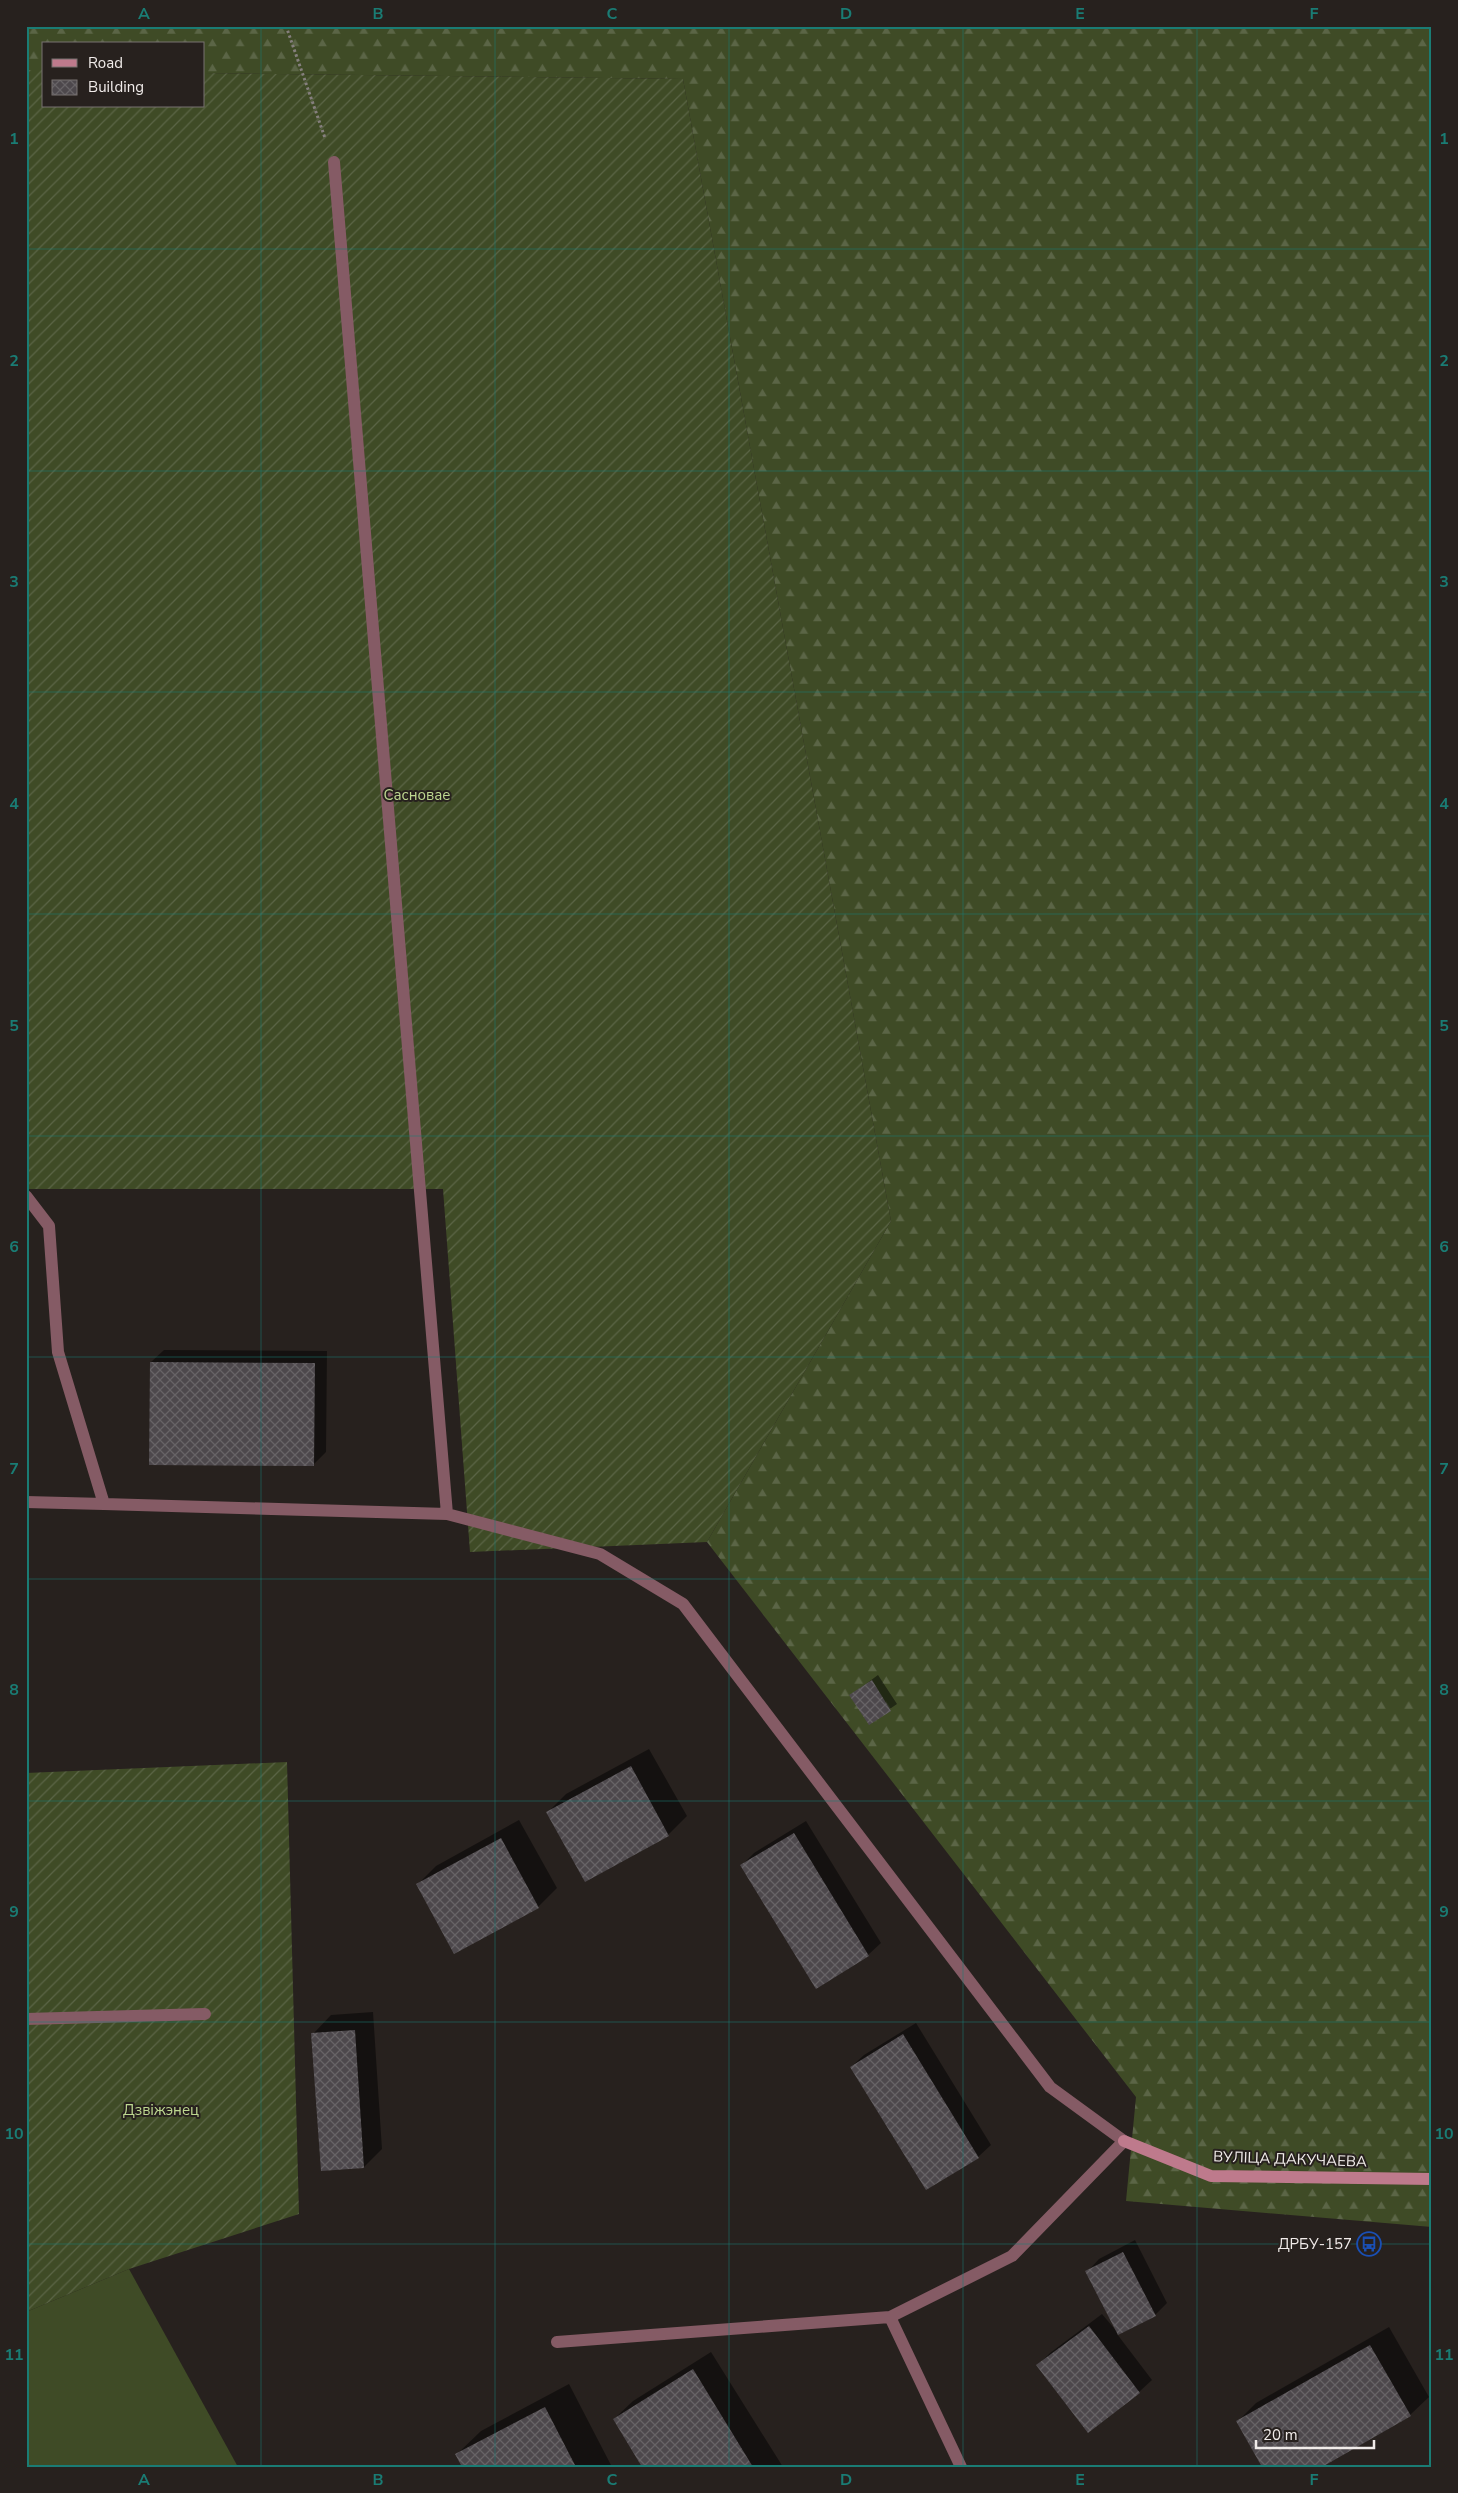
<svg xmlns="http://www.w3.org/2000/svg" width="1458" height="2493" viewBox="0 0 1458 2493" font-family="'Nunito Sans',sans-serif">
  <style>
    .grass { fill: #3f4b26 }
    .forest { fill: url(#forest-firs) }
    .garden { fill: url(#garden-furrows) }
    .shadow { fill: #0007 }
    .building { fill: url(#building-cross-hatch) }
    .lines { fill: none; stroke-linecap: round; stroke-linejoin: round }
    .path { stroke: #857f7d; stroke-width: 3; stroke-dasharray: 2.5 2.5; stroke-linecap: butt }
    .lane { stroke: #855b65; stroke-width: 12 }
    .secondary { stroke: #be7a8c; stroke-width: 12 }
    .grid { fill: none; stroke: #1a7c74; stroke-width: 1; stroke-opacity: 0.55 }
    .labels { text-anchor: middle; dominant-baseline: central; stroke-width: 4; stroke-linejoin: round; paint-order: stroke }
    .park-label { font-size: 15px; fill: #bed890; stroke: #27211e }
    .street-label { font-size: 15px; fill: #f1ecea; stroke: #27211e }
    .poi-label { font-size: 15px; fill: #f1ecea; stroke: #27211e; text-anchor: end }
    .neatline { fill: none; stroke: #1a7c74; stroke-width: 2 }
    .grid-label { font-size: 16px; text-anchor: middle; font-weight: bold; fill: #1a7c74 }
  </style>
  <defs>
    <pattern id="forest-firs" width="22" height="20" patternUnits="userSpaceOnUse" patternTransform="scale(1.25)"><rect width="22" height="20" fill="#3f4b26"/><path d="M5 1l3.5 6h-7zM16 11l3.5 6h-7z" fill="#5b6546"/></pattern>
    <pattern id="garden-furrows" width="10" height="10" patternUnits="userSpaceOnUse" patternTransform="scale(1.25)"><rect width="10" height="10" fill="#3f4b26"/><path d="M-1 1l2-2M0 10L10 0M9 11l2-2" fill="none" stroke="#5b6546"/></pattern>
    <pattern id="building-cross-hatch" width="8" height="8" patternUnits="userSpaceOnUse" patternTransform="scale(1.25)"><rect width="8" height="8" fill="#4d484c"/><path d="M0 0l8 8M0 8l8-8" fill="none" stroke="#676366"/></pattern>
  </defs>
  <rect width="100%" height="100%" fill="#27211e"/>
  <path class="grass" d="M129,2269L238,2467H26V2312Z"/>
  <path class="forest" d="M26,26H1432V2227L1126,2201L1136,2097L707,1542L891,1221L683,79L204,73V44H44V70H26Z"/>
  <path class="garden" d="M26,70H44V106H204V73L683,79L891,1221L707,1542L470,1552L443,1189H26Z
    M287,1762L299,2214L129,2269L26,2312V1773Z"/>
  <path class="shadow" d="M164,1350L327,1351L326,1452L314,1464L151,1362Z
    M878,1675L897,1704L869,1723L851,1695Z
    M649,1749L687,1816L668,1835L548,1812L566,1794Z
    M519,1820L557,1888L538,1907L455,1952L418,1884L436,1866Z
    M806,1821L881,1943L868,1955L742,1865L754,1853Z
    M373,2012L382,2149L364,2167L313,2034L331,2015Z
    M916,2023L991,2145L978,2157L851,2067L864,2055Z
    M1135,2240L1167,2303L1155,2315L1117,2334L1152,2380L1139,2392L1088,2431L1038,2365L1050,2353L1102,2314L1118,2333L1087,2272L1099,2259Z
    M1389,2327L1429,2397L1410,2415L1238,2421L1256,2403Z
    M711,2352L783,2467H644L614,2419L633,2401Z
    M569,2384L612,2467H463L457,2454L481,2431Z"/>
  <path class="building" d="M150,1362L315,1363L314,1466L149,1465Z
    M872,1680L891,1711L869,1725L849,1695Z
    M631,1766L669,1836L585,1882L546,1812Z
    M794,1833L869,1956L816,1989L740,1865Z
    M501,1838L539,1908L454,1954L416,1884Z
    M355,2030L364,2168L321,2171L311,2033Z
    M903,2034L979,2158L926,2190L850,2067Z
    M1123,2252L1156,2316L1118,2335L1085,2271Z
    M1089,2326L1140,2393L1088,2433L1036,2365Z
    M1370,2345L1411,2416L1322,2467H1262L1236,2421Z
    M693,2369L753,2467H642L613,2419Z
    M545,2407L576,2467H462L455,2454Z"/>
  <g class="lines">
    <path class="path" d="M286,26L325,138"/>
    <path class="lane" d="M334,162L447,1514
      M26,1196L49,1226L58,1352L104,1504L447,1514L600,1554L683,1604L1050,2087L1124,2141L1012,2256L890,2317L557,2342
      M26,1502L104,1504
      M26,2019L205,2014
      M890,2317L961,2467"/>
    <path class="secondary" d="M1124,2141L1211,2176L1432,2179"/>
  </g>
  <path class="grid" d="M261,26V2467M495,26V2467M729,26V2467M963,26V2467M1197,26V2467M26,249H1432M26,471H1432M26,692H1432M26,914H1432M26,1136H1432M26,1357H1432M26,1579H1432M26,1801H1432M26,2022H1432M26,2244H1432"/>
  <defs>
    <g id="bus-ring" transform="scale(1.25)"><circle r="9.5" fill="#27211e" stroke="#1a4fb4" stroke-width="1.5"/><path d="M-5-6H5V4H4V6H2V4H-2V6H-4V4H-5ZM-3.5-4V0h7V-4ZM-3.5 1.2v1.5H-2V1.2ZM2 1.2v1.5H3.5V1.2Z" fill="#1a4fb4"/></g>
  </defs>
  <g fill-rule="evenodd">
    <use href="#bus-ring" x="1369" y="2244"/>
  </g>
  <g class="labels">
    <g class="park-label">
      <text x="417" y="795">Сасновае</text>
      <text x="161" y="2110">Дзвіжэнец</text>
    </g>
    <g class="street-label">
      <text transform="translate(1290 2159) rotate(2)">ВУЛІЦА ДАКУЧАЕВА</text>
    </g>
    <g class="poi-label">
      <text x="1352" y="2244">ДРБУ-157</text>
    </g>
  </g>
  <rect width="1458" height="2493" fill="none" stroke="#27211e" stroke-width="55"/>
  <rect x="42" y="42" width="162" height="65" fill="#27211e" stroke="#787270"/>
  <rect x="52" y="59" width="25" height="8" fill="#be7a8c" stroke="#787270"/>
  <text x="88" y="68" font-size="15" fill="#f1ecea">Road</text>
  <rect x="52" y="80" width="25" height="15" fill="url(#building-cross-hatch)" stroke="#787270"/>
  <text x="88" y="92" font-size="15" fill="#f1ecea">Building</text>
  <path d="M1256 2440v8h118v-8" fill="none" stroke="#f1ecea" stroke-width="2.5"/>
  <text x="1263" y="2440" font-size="15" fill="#f1ecea" stroke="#27211e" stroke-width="4" paint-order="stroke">20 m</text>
  <rect x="28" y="28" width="1402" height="2438" class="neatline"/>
  <g class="grid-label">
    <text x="144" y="19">A</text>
    <text x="378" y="19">B</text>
    <text x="612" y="19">C</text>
    <text x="846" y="19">D</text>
    <text x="1080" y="19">E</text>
    <text x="1314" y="19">F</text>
    <text x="14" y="144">1</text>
    <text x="1444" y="144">1</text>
    <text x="14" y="366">2</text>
    <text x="1444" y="366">2</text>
    <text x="14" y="587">3</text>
    <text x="1444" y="587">3</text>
    <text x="14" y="809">4</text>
    <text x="1444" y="809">4</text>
    <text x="14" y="1031">5</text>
    <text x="1444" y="1031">5</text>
    <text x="14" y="1252">6</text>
    <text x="1444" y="1252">6</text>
    <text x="14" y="1474">7</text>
    <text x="1444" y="1474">7</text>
    <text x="14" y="1695">8</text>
    <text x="1444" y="1695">8</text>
    <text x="14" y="1917">9</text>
    <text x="1444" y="1917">9</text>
    <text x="14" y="2139">10</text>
    <text x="1444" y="2139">10</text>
    <text x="14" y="2360">11</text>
    <text x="1444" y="2360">11</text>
    <text x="144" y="2485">A</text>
    <text x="378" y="2485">B</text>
    <text x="612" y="2485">C</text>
    <text x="846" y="2485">D</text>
    <text x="1080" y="2485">E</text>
    <text x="1314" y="2485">F</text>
  </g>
</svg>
